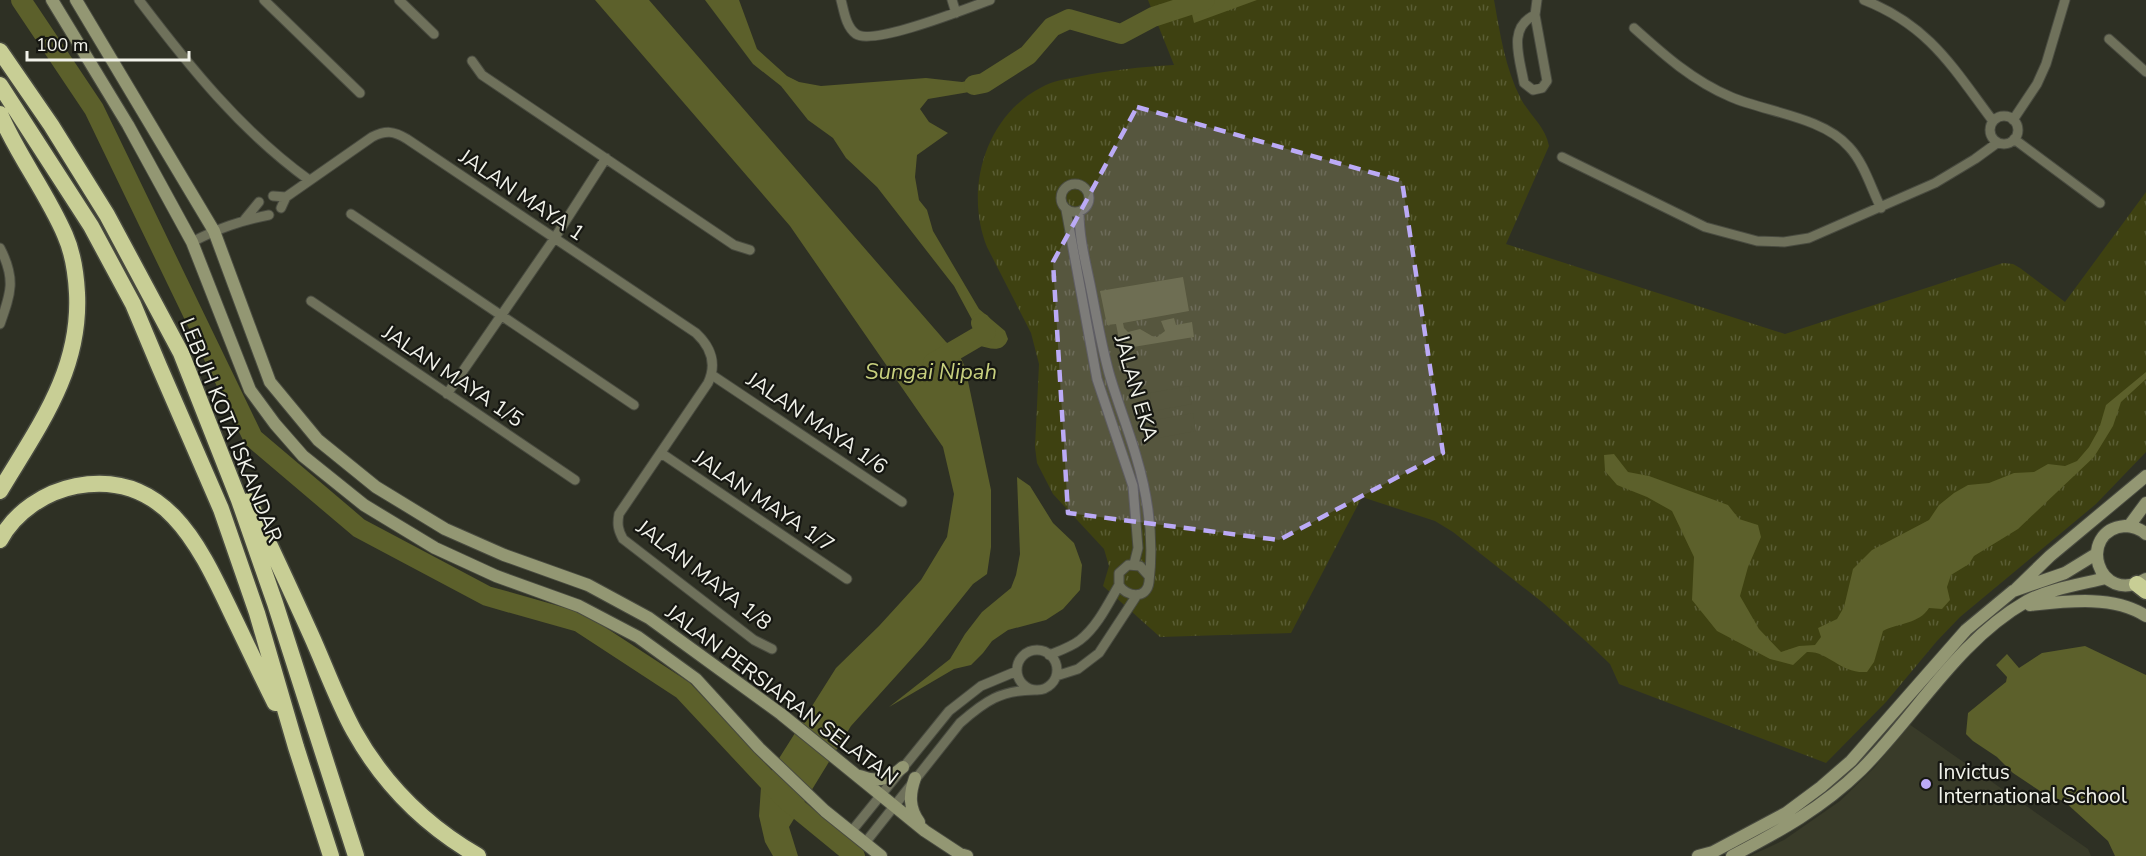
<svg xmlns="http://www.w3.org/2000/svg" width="2146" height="856" viewBox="0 0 2146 856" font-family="'Nunito Sans',sans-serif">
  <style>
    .built { fill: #393b29 }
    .grass { fill: url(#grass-tufts) }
    .garden { fill: #3e4111 }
    .water { fill: #5c602b }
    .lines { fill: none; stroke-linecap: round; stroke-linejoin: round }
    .river { stroke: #5c602b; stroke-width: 20 }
    .street-casing { stroke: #494b40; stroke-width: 11 }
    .secondary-casing { stroke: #494b40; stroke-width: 14 }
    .highway-casing { stroke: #494b40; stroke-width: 19 }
    .street { stroke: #6f715b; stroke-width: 9 }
    .secondary { stroke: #939773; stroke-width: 12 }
    .highway { stroke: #c8ce95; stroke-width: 16 }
    .marked { fill: #bbaaf6; fill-opacity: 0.2; stroke: #bbaaf6; stroke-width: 4.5; stroke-dasharray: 12 8; stroke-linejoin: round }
    .poi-dot { fill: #bbaaf6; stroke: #161712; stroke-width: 2 }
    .labels { text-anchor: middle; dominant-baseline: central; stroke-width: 4.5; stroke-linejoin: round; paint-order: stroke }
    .street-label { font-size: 21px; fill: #f1f2ea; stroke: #161712 }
    .poi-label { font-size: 21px; fill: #f1f2ea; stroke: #161712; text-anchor: start }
    .water-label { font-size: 22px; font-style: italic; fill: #c8d07e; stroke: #161712 }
  </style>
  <defs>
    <pattern id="grass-tufts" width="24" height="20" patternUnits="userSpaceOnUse" patternTransform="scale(1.5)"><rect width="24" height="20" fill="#3e4111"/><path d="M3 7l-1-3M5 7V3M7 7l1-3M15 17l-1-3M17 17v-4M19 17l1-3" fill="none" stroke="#5a5d34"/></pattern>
  </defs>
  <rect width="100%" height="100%" fill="#2e3024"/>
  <path class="built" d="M1909,724L2088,849L2091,856H1750L1784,840L1840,801L1874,768Z"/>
  <path class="grass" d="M1148,0H1494C1500,33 1505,68 1521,99C1530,116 1545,126 1549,146L1506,244L1785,334L2003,263L2013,264L2020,268L2065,302L2146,192V452L2096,504L1960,617L1937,641L1886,702L1826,763L1619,684L1610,664L1589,644L1542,602L1453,532L1435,521L1362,497L1291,633L1160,637L1103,586L1109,566L1104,549L1053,494L1037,463L1035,447L1039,364L1031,333L987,247C964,190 985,116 1042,87C1052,81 1066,79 1077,77C1109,70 1141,67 1174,65Z"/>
  <path class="garden" d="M1189,386L1192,404L1153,411L1150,393Z
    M1193,413L1196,431L1158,438L1155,420Z"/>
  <path class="water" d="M595,0H649L946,342L957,350L965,367L991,490V547L987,574L973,584L924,645L851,726L789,827L798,856H773L765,842L759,816L761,787L836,668L879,626L921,580L947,537L954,494L943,447L790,226Z
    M705,0H739L757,49L787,76L799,82L821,86L926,78L962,82L996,75L981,90L928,99L920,109L929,122L948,133L917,155L915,177L919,200L927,210L933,231L979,309L1005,331L1008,339C1003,353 990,349 978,345L972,335L976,327L954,286L877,187L846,158L833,138L808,120L781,86L753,64Z
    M1199,0H1257L1194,23L1191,10Z
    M1183,277L1189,311L1123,323L1124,328L1128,332L1140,329L1152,336L1157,337L1165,331L1161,321L1174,318L1176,325L1192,322L1194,337L1121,349L1116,324L1107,325L1100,291Z
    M2146,372V379L2121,402L2113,426L2094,457L2018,529L1974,556L1969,564L1951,575L1947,587L1950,600L1942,609L1929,608C1919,624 1898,623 1883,631L1874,662L1867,672C1840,674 1829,651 1807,652L1793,665L1770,659L1717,631L1692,600L1694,557L1672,511L1647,497L1617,485L1605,471L1604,455L1614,454L1628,472L1649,476L1728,505L1739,519L1758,525L1761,537L1748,567L1740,596L1759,629L1781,652L1799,646L1815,645L1821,637L1818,628L1837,619L1844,607L1853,569L1872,550L1929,520L1939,505L1954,493L1968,485L1989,483L2014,473L2034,472L2048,464L2065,466L2077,461L2089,447L2099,429L2106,405Z
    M1017,477L1030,486L1053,523L1074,543L1082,565L1080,590L1063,609L1046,620L1008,630L992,641L983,653L971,665L954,669L889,707L950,659L965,634L982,612L1011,588L1016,575L1020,554Z
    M2085,646L2146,675V856H2115L2108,841L2065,802L2040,791L2013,773L1997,757L1973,741L1966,734L1968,713L2006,682L2007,677L1996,665L2007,654L2019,668L2042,653Z"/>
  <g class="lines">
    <path class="river" d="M21,0L94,109L253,438L359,528L487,596L579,622L683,690L783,797L855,856
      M974,85L984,83L1028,55L1052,27L1069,19L1121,34L1153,17L1205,0
      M933,363L986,332L981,323"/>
    <g class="street-casing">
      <path id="street" d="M139,0C189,66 241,131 309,180
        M264,0L360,93
        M399,0L434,34
        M841,0C844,11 846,27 856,34C873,46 968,8 990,0
        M952,0L956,13
        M1864,0C1930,26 1953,68 1993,121
        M1535,15C1507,27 1520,59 1524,83L1533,90L1542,88L1547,81L1535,15L1537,0
        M1634,28C1664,55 1693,81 1731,97C1766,112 1823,117 1849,147C1864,163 1871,188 1881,208
        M2109,39L2146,72
        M472,61L482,75L734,245L750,250
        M1990 130a14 14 0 1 1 28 0a14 14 0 1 1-28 0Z
        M2013,120L2037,84L2046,64L2065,0
        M2014,139L2100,203
        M1562,157L1705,227L1757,241L1784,242L1809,238L1935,183L1975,159L1997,143
        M1061 198a14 14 0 1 1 28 0a14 14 0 1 1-28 0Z
        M273,196L286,197
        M281,208L286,197L372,137C386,130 394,131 407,139L696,333C711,347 717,364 708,383L619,514C617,524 618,530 623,539L754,640L772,649
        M1066,210L1097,379L1133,486L1138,548L1134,564
        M1079,212C1079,237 1085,260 1090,284C1096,314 1101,344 1109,373C1117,401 1128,428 1136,456C1148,496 1154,541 1149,582C1147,600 1126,597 1119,585V573L1128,565L1140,566L1148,575
        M351,214L634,405
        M245,219L259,202
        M192,242C219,228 240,221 269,215
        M0,248C16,279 11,293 0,324
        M311,301L575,480
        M712,375L902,502
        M447,394L554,239L606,158
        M661,453L847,579
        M1017 670a20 20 0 1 1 40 0a20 20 0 1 1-40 0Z
        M1049,655C1059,651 1071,647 1080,640C1097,627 1108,604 1119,585
        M1056,676L1078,669L1099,653L1137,595
        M851,832L949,711L981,686L1017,671
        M865,843L960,723C985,701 1001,690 1035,690"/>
    </g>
    <g class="secondary-casing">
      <path id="secondary" d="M52,0L128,125L192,242L250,390L275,424L303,456L364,505L435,548L496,576L579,606L638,637L696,679L759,748L825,811L881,856
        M76,0L214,231L270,382L318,440L376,487L445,529L504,555L588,585L649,618L781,714L925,831L960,854L967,856
        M2129,526L2146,503
        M2146,534C2141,529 2132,526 2125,526C2076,530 2097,608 2146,579
        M2016,589L2050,556L2146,476
        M2030,605C2067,601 2114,595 2146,616
        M860,776C877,783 890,779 903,767
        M915,778C909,795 909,808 919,822
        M1698,856L1713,852L1786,813L1821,787L1851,761L1966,630L2013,591L2065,573L2096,554
        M1732,856C1780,831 1822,808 1861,770C1917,714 1957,641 2027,601C2049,589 2082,584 2106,578"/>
    </g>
    <g class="highway-casing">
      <path id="highway" d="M0,51L51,125L107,215L181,353L239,500L275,603L356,856
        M0,85L91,226L133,304L159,366L221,509L257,613L296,747L331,856
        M0,114C18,156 47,193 65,235C73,253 76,274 77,293C81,371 38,427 0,491
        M249,501C270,546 291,590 311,635C325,666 337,700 354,731C383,783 426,826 478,856
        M0,540C15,512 45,492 76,486C165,469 200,547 231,612C246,643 260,673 275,703
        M2137,584L2146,591"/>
    </g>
    <use href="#street" class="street"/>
    <use href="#secondary" class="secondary"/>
    <use href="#highway" class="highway"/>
  </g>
  <path class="marked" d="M1137,107L1402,181L1443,453L1279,540L1068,513L1053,262Z"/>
  <circle class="poi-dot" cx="1926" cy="784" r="6"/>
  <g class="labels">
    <g class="street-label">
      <text transform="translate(522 195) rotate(34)">JALAN MAYA 1</text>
      <text transform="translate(453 376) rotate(34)">JALAN MAYA 1/5</text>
      <text transform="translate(1136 388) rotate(74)">JALAN EKA</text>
      <text transform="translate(817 423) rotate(34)">JALAN MAYA 1/6</text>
      <text transform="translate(231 430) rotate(68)">LEBUH KOTA ISKANDAR</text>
      <text transform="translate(764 501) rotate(34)">JALAN MAYA 1/7</text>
      <text transform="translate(704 575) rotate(38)">JALAN MAYA 1/8</text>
      <text transform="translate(782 695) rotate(37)">JALAN PERSIARAN SELATAN</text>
    </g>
    <g class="poi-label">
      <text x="1938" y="772">Invictus<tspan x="1938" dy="24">International School</tspan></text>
    </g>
    <g class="water-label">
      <text x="931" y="372">Sungai Nipah</text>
    </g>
  </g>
  <path d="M27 51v9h162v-9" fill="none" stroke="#f1f2ea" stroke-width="3"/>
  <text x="36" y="51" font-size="18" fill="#f1f2ea" stroke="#161712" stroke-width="4.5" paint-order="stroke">100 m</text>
</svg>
